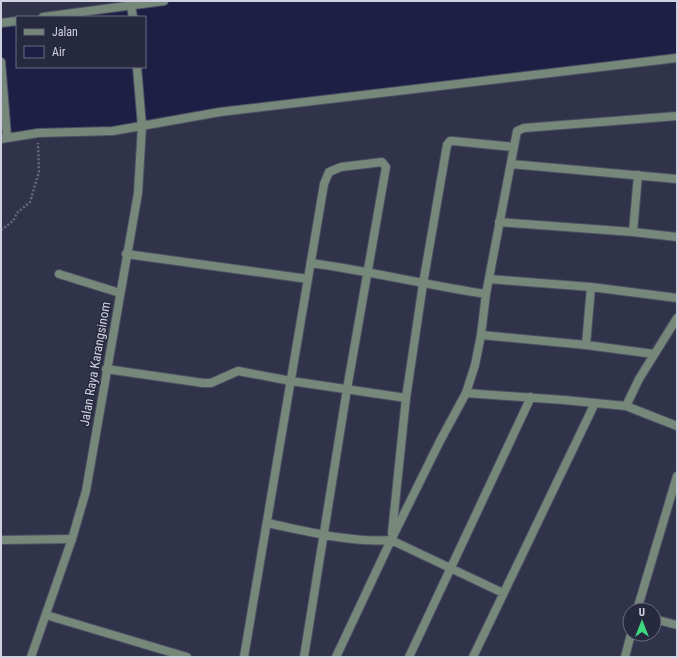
<svg xmlns="http://www.w3.org/2000/svg" width="678" height="658" viewBox="0 0 678 658" font-family="'Roboto Condensed',sans-serif">
  <style>
    .water { fill: #1e1f45 }
    .lines { fill: none; stroke-linecap: round; stroke-linejoin: round }
    .minor-casing { stroke: #4d5065; stroke-width: 10 }
    .tertiary-casing { stroke: #4d5065; stroke-width: 10 }
    .path { stroke: #676a7e; stroke-width: 2.5; stroke-dasharray: 2 2; stroke-linecap: butt }
    .minor { stroke: #758879; stroke-width: 8 }
    .tertiary { stroke: #758879; stroke-width: 8 }
    .labels { text-anchor: middle; dominant-baseline: central; stroke-width: 3; stroke-linejoin: round; paint-order: stroke }
    .street-label { font-size: 13px; fill: #d0d2e1; stroke: #27293f }
  </style>
  <rect width="100%" height="100%" fill="#30334a"/>
  <path class="water" d="M164,1H677V58L354,96L142,126L1,139V23L17,21V67H145V17H43Z"/>
  <g class="lines">
    <g class="minor-casing">
      <path id="minor" d="M43,17L164,1
        M1,23L17,21
        M1,62L7,137
        M1,139L38,133L113,131L220,112L677,58
        M511,164L677,179
        M499,222L633,232L677,237
        M633,232L638,175
        M126,254L308,279
        M311,263C369,271 427,285 486,294
        M59,274L120,293
        M489,279L591,287L677,298
        M481,335L586,345L654,354
        M586,345L591,287
        M106,369L203,383H211L238,371L291,381L406,398
        M466,393L564,400L626,406L677,426
        M626,406L639,379L677,318
        M267,523C307,531 350,543 391,540L503,593
        M392,533L406,398L423,284L447,145L450,141H453L514,147
        M1,540L72,539
        M637,610L677,476
        M46,615L187,657
        M654,619L677,625
        M244,657L324,184L329,172L341,167L382,162L386,167L347,389L304,657
        M336,657L391,540L440,441L466,393L475,365L481,335L486,294L517,131L524,128L677,116
        M409,657L531,397
        M473,657L595,403
        M625,657L631,634"/>
    </g>
    <g class="tertiary-casing">
      <path id="tertiary" d="M130,1L133,17
        M31,657L72,539L86,491L138,193L142,126L137,67"/>
    </g>
    <path class="path" d="M1,230L13,221L17,213L30,202L39,172L38,143"/>
    <use href="#minor" class="minor"/>
    <use href="#tertiary" class="tertiary"/>
  </g>
  <g class="labels">
    <g class="street-label">
      <text transform="translate(95 364) rotate(-80)">Jalan Raya Karangsinom</text>
    </g>
  </g>
  <rect width="678" height="658" fill="none" stroke="#d0d2e1" stroke-width="4"/>
  <rect x="16" y="16" width="130" height="52" fill="#27293f" stroke="#6b6d80"/>
  <rect x="24" y="29" width="20" height="6" fill="#758879" stroke="#6b6d80"/>
  <text x="52" y="36" font-size="12" fill="#d0d2e1">Jalan</text>
  <rect x="24" y="46" width="20" height="12" fill="#1e1f45" stroke="#6b6d80"/>
  <text x="52" y="56" font-size="12" fill="#d0d2e1">Air</text>
  <g transform="translate(642 622)"><circle r="19" fill="#27293f" stroke="#6b6d80"/>
  <path d="M0-3L7 15L0 10L-7 15Z" fill="#3ed77d"/>
  <text y="-6" font-size="11" font-weight="bold" text-anchor="middle" fill="#d0d2e1">U</text>
  </g>
</svg>
